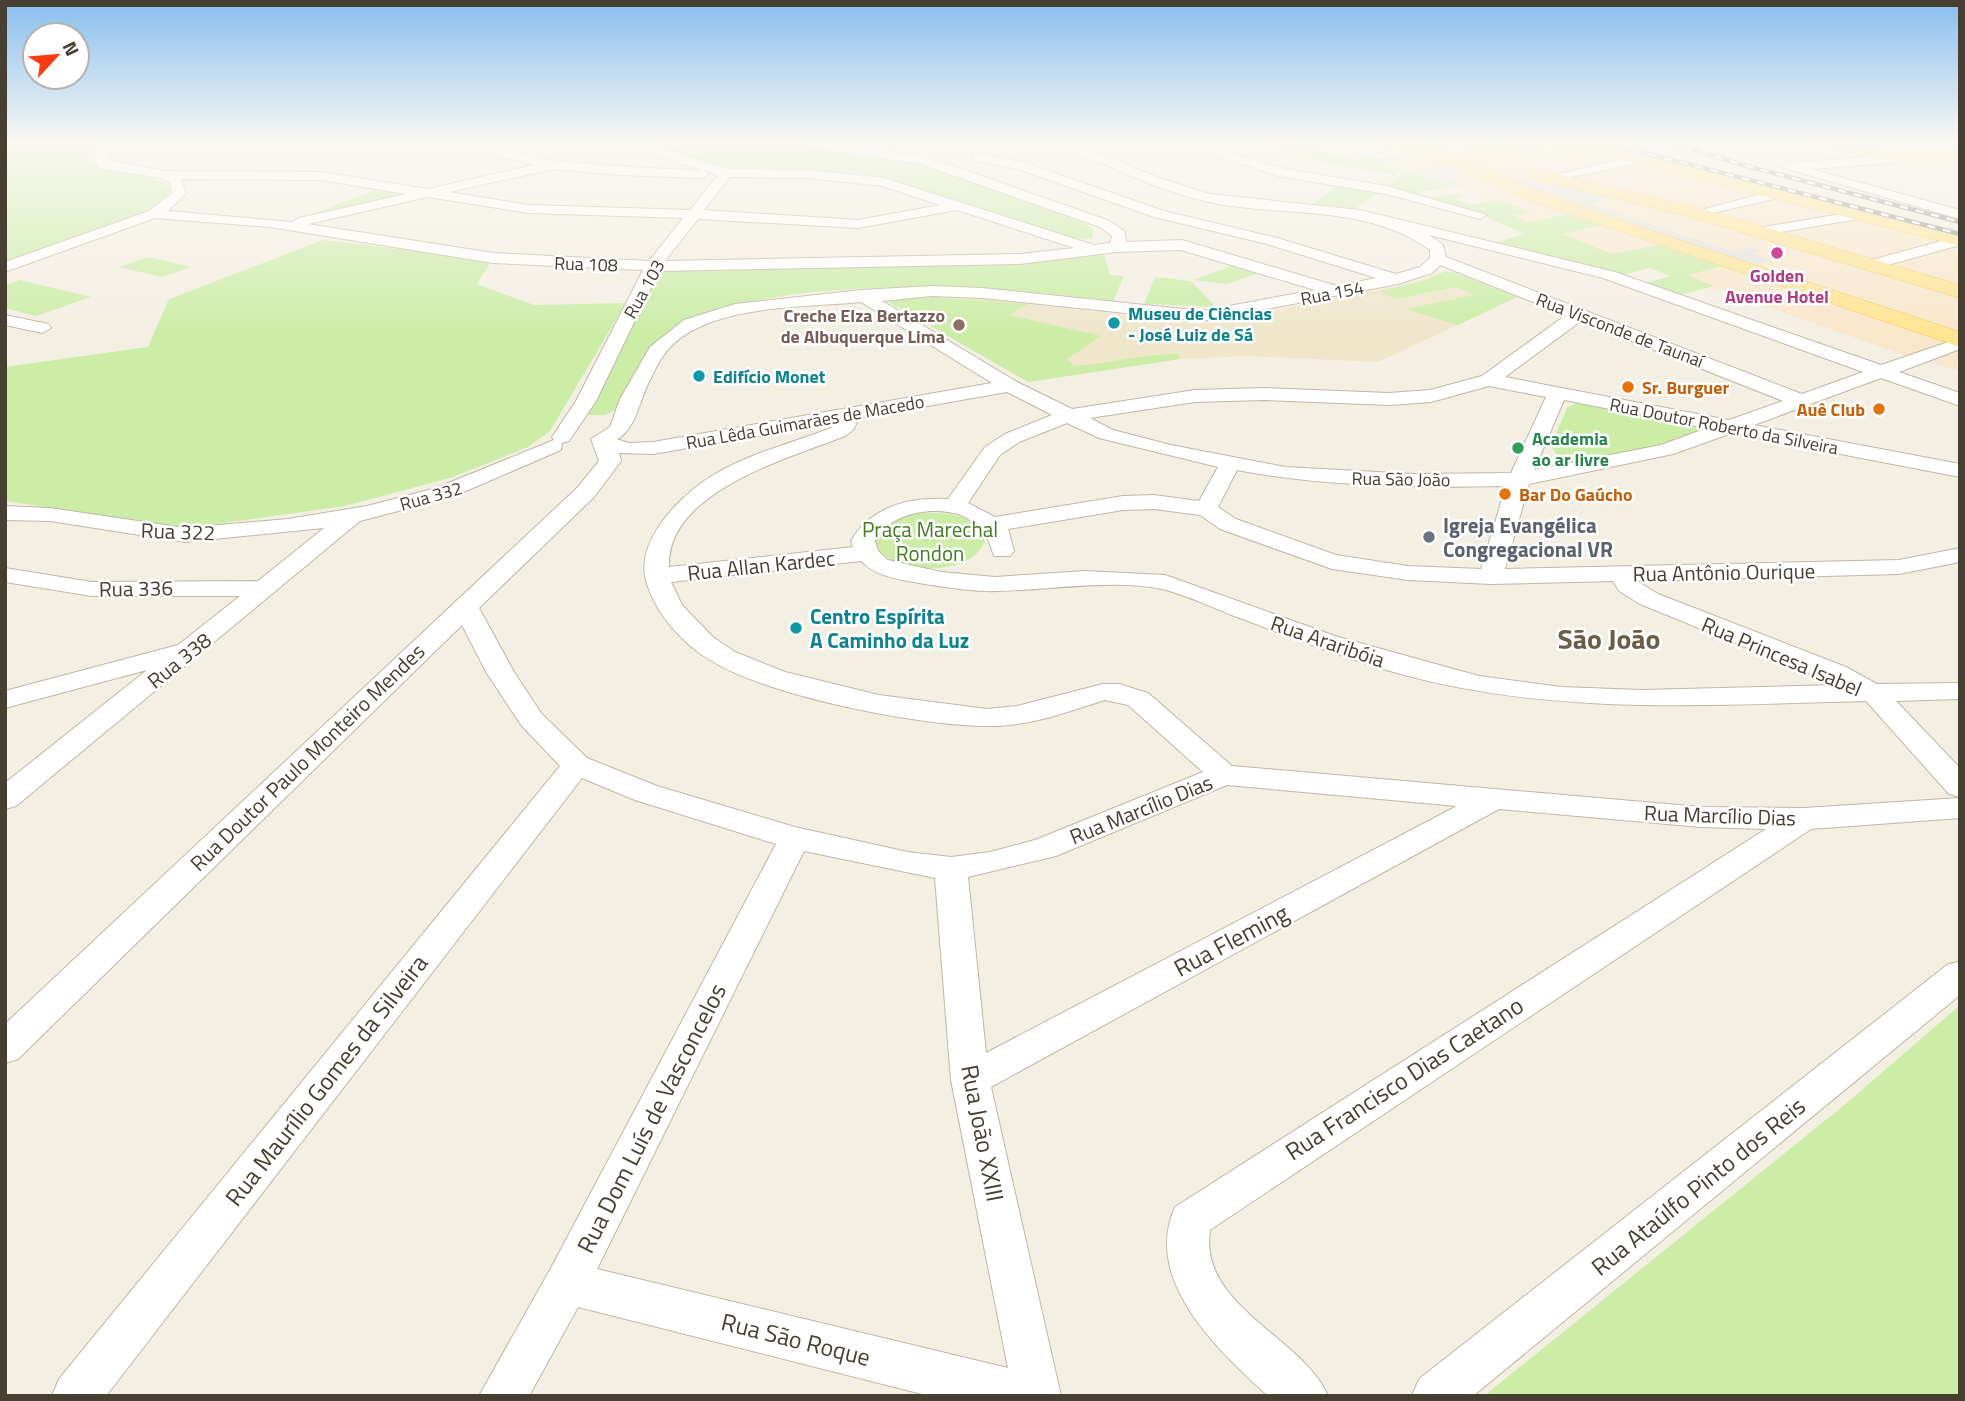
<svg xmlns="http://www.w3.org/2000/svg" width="1965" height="1401" viewBox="0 0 1965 1401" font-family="'Titillium Web',sans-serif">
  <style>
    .commercial { fill: #f9e7cb }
    .education { fill: #efe6cb }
    .green { fill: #cbeda6 }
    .parking { fill: #e4e1dc }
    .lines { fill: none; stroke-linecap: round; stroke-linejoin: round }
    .minor-casing { stroke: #c0b8a5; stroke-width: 2 }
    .major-casing { stroke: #f1c853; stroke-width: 1 }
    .minor { fill: #fff; fill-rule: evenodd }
    .major { fill: #ffe491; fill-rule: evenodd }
    .rail-casing { stroke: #949494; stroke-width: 4.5 }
    .rail { stroke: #fff; stroke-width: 2.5; stroke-dasharray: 8; stroke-linecap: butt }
    .major-bridge-casing { stroke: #f1c853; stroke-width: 19; stroke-linecap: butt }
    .major-bridge { stroke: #ffe491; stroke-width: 18 }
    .hotel-dot { fill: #d1479c; stroke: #fff; stroke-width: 2.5 }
    .culture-dot { fill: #0f9aa8; stroke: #fff; stroke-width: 2.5 }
    .education-dot { fill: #8d6e63; stroke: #fff; stroke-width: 2.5 }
    .food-dot { fill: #e8710a; stroke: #fff; stroke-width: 2.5 }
    .leisure-dot { fill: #2e9e5b; stroke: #fff; stroke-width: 2.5 }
    .worship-dot { fill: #6b7280; stroke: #fff; stroke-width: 2.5 }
    .labels { text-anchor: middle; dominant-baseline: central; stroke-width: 5; stroke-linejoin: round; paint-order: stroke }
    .far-street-label { font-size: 18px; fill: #463f32; stroke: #fff }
    .far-hotel-label { font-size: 18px; font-weight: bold; fill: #b23c85; stroke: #fff }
    .far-culture-label { font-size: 18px; font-weight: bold; fill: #0d838f; stroke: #fff; text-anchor: start }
    .far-education-label { font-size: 18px; font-weight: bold; fill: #785e54; stroke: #fff; text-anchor: end }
    .far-food-label { font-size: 18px; font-weight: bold; fill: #c56008; stroke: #fff; text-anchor: start }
    .far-leisure-label { font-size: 18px; font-weight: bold; fill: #27864d; stroke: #fff; text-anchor: start }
    .worship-label { font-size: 21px; font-weight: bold; fill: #5b616d; stroke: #fff; text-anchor: start }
    .park-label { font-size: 21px; fill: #407e1f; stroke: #fff }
    .street-label { font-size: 21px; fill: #463f32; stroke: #fff }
    .culture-label { font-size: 21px; font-weight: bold; fill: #0d838f; stroke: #fff; text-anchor: start }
    .near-street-label { font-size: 24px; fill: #463f32; stroke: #fff }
    .district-label { font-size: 28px; font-weight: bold; fill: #6a5e48; stroke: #fff }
  </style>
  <rect width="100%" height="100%" fill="#f4efe3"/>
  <path class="commercial" d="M1438,142H1586L1960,238V371L1907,356L1504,215L1475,196L1486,193L1449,187L1406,172L1384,158Z"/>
  <path class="education" d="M1446,271L1517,297L1378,362L1247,356L1180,359L1028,382L899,298L983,299L1206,324L1412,283Z"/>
  <path class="green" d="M5,142H105L89,151L88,160C114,175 150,170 171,188C159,218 39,251 5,263Z
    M657,142H799L825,148L900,156L1077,218L1093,229L1092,239L1066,238L851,172L716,166L691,161Z
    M1252,142H1293L1355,160L1372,154L1397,174L1376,187L1393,175L1330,164Z
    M1398,169L1455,187L1419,192L1428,197L1460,194L1465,196L1455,199L1470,205L1498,200L1531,212L1513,216L1529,222L1569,214L1602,225L1562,234L1613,254L1659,245L1722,266L1687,275L1714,286L1680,295L1646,283L1671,276L1650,268L1623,275L1497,242L1525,234L1462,207L1383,188L1401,175Z
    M1337,186L1379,193L1351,211L1308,207Z
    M381,188L411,194L299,219Z
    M323,240L492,260L477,284L534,305L626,303L550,431L528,447L453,477L345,506L188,528L5,501V367L148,347L169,299Z
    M1103,252L1110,275L1124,276L1113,301C1016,289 936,283 837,290C786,294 729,301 683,327C671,334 629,394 617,409L605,415H583L656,268Z
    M148,257L191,267L162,277L119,267Z
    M1234,265L1259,273L1227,284L1193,280Z
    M1446,271L1456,273L1517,297L1458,325L1406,309L1474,295L1456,287L1395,299L1379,291L1420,282Z
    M1155,277L1191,281L1216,307L1144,304Z
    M20,280L91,297L36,316L5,308V285Z
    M935,297L1028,304L1009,315L1101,336L1067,359L1074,366C1109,364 1143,354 1178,354L1180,359L1028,382L883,299Z
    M1576,403L1689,423L1706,431C1684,440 1598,465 1577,463C1566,461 1554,455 1551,445L1567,408Z
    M929,513C950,513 977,516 985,538C979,578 885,578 875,541C881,519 909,514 929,513Z
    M1960,1005V1396H1484L1848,1102Z"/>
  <path class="parking" d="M1451,165L1469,172L1433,176L1447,177L1460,186L1490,185L1455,187L1406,172Z
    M1523,179L1608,197L1591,205L1734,252L1750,248L1760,251L1752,254L1772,260L1753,265L1539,194L1518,183L1516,181Z"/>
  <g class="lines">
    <g class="minor-casing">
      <path id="minor" d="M104,142H119L116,146L173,142L167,146L109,154L107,160L165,171L321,172L428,189L534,165L491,154L472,142C495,140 524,158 550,160C600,165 651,169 702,170L709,174L702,178L620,175L553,169L449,192L529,205L690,210L718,175L655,155L578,146L572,142L644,146L641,142H654L661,148L727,169L809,170L884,178L1094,245L1110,243L1112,236L1100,227L921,164L805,146L799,142H826L928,157L1110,221L1125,232L1126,242L1182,240L1337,286L1376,278L1267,244L1154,217L1018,169L972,160V154L977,153L1026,163L1164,211L1277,238L1396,274L1420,267L1430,258V250C1373,209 1305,215 1239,207C1194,202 1152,186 1111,167C1095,160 1071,154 1058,142H1073L1159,178L1210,194L1360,210L1615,272L1881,365L1960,338V349L1899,372L1960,393V406L1881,378L1754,425L1960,464V477L1732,433L1673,454L1529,484L1505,569L1899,560L1960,548V562L1899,574L1637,581L1658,594L1846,667L1877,684L1960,683V699L1896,701L1960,768V797L1949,794L1866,701C1708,705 1551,716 1397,673C1342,657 1290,637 1237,617C1213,608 1187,595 1162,589C1114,579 1047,590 998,591C972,592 945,587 919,583C898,579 877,577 861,561L671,582L682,605L713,637L735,652L785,672L879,695L987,709L1017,706L1103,684H1119L1148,693L1232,766L1701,807L1804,808L1960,798V818L1811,829L1210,1230C1198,1306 1304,1338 1328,1396H1268C1219,1351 1142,1281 1175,1207L1766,829L1701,827L1499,809L991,1087L1061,1396H930L578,1307L529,1396H479L551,1268L776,844L635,800L582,778L106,1396H52L59,1379L560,766L521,725L486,672L462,625L18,1059L5,1063V1024L578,487L599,461L591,439L610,427L620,399L650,347L684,320L735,304L861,290L932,286L982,288L1202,311L1315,290L1181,250L1117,252L1020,264L659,271L596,401L569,441L562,443L561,450L452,497L360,521L16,806L5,809V783L147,670L5,708V691L178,645L240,596H92L5,582V568L92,582L258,581L324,528L185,542L50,521L5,520V506L50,508L185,528L288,519L367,506L436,488L554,440L552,437L576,401L643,270L493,263L270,227L155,218L5,272V262L149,211L172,193L170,183L161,178L99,168L94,160ZM730,177L809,178L882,186L940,205L858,220L704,210ZM181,179L321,180L406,194L299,218L292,222L168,211L186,193ZM428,197L529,213L683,218L649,261L493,253L308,224ZM957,210L1074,248L1020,254L665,261L698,219L858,228ZM1429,235L1603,278L1863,372L1802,394L1446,257L1443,245ZM1440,265L1566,315L1482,376L1430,390L1389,393L1264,388L1195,390L1072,409L1017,382L882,301L932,296L982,298L1202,321L1398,284L1432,273ZM861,302L992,383L653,442L628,443L617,439C636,430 640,398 650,380C654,372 658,363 663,356C700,303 804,308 861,302ZM1581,321L1783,401L1729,420L1505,377ZM1489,386L1546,397L1511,473L1414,474L1285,467L1171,445L1113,430L1090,418L1195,402L1264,400L1389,405L1431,402ZM1007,392L1052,415L1005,434L985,447L948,499C910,497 871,506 851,541L853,547L669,567C666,491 790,458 845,436L853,430L859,418ZM1564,400L1707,428L1661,445L1534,470ZM837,422L831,428C787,445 738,456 700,484C671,506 634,546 647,584C657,615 682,643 710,660C769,697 927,728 997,726C1033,725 1070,711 1105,700L1128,705L1203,772L1035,840L990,852L951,857L908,852L795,827L657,786L587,758L541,713L514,672L479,608L594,497L621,461L619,453L653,454ZM1067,423L1099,438L1218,467L1199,501L1154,495L1123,496L995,517L968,503L1000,455L1019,442ZM1237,470C1326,487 1416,488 1506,486L1481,569L1408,566L1336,555L1236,519L1218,507ZM1154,509L1200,515L1220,529L1332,569L1408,580L1491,584L1613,581L1619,591L1640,604L1838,685L1642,690L1561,687L1479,676L1338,637L1165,575L1085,571L995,577L941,572L888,560L878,551L875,541C888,515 926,507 953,513C966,515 977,525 986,533L994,556H1010L1014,551L1008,529L1123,510ZM1227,785L1457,806L986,1053L968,877L1056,856ZM804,851L935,878L951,1080L1008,1368L597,1269Z
        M332,142H413L407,146H338Z
        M1178,142H1195L1285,169L1387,186L1487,215L1480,219L1386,194L1278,176Z
        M1496,142H1523L1559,150L1553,154Z
        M1408,144L1412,145V151L1381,159L1375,155Z
        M1910,154L1915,155V161L1811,169L1960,210V219L1781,167L1788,163Z
        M1639,155L1645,159L1644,162L1558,180L1551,176Z
        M1777,190L1784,194L1782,197L1696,217L1689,213Z
        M1859,211L1864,212V218L1758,236L1751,232L1758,228Z
        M1960,236V245L1870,270L1862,265L1864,262Z
        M5,315L48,324L51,328L42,333L5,325Z
        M1960,961V995L1473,1396H1412L1419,1379L1947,965Z"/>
    </g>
    <g class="major-casing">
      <path id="major" d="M1375,142C1434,136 1492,174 1546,194C1683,243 1822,286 1960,332V347L1531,201L1457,168L1377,145Z
        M1510,142H1589L1960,234V246L1573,148L1572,153L1566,154L1518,147Z
        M1814,142H1844L1892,151L1960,150V160L1892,161L1822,147Z
        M1536,169L1703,209L1960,285V298L1690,217L1530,178L1527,174L1530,170Z"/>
    </g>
    <use href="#minor" class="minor"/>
    <use href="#major" class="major"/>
    <g class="rail-casing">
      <path id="rail" d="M1602,142L1960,234
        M1669,142L1743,165L1960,222"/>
    </g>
    <use href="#rail" class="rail"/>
    <g class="major-bridge-casing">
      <path id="major-bridge" d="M1572,151L1619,142
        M1474,153L1508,154"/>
    </g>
    <use href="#major-bridge" class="major-bridge"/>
  </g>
  <linearGradient id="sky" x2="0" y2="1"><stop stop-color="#87beef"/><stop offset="0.42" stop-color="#faf8f2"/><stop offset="1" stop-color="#faf8f2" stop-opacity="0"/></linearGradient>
  <rect width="1965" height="338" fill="url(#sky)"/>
  <circle class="hotel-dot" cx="1777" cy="253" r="7"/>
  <g class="culture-dot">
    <circle cx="1114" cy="323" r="7"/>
    <circle cx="699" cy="376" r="7"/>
    <circle cx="796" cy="628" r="7"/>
  </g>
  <circle class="education-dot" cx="959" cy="325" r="7"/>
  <g class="food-dot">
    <circle cx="1628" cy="387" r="7"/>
    <circle cx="1879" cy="409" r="7"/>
    <circle cx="1505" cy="494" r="7"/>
  </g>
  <circle class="leisure-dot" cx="1518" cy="448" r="7"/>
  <circle class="worship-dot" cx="1429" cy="537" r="7"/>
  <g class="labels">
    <g class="far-street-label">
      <text transform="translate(586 264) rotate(2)">Rua 108</text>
      <text transform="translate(644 289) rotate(-61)">Rua 103</text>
      <text transform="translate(1332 293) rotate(-11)">Rua 154</text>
      <text transform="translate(1620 330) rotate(21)">Rua Visconde de Taunaí</text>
      <text transform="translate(805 422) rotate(-10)">Rua Lêda Guimarães de Macedo</text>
      <text transform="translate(1724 426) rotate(11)">Rua Doutor Roberto da Silveira</text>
      <text transform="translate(1401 479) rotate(1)">Rua São João</text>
      <text transform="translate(431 496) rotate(-16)">Rua 332</text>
    </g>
    <g class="far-hotel-label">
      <text x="1777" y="275">Golden<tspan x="1777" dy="21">Avenue Hotel</tspan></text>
    </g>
    <g class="far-culture-label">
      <text x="1128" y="313">Museu de Ciências<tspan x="1128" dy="21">- José Luiz de Sá</tspan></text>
      <text x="713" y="376">Edifício Monet</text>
    </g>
    <g class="far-education-label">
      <text x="945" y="315">Creche Elza Bertazzo<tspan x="945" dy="21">de Albuquerque Lima</tspan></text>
    </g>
    <g class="far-food-label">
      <text x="1642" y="387">Sr. Burguer</text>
      <text x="1865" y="409" text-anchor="end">Auê Club</text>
      <text x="1519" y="494">Bar Do Gaúcho</text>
    </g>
    <g class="far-leisure-label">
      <text x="1532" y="438">Academia<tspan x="1532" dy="21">ao ar livre</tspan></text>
    </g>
    <g class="worship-label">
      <text x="1443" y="525">Igreja Evangélica<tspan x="1443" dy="24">Congregacional VR</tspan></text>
    </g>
    <g class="park-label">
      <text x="930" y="529">Praça Marechal<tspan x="930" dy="24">Rondon</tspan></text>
    </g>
    <g class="street-label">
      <text transform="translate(178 531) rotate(2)">Rua 322</text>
      <text transform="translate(761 565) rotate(-6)">Rua Allan Kardec</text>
      <text transform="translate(1724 572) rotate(-1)">Rua Antônio Ourique</text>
      <text transform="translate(136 588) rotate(-1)">Rua 336</text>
      <text transform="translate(1328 641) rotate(19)">Rua Araribóia</text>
      <text transform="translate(1782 656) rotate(23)">Rua Princesa Isabel</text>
      <text transform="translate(179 660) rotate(-39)">Rua 338</text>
      <text transform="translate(307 757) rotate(-44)">Rua Doutor Paulo Monteiro Mendes</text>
      <text transform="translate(1141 809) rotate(-22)">Rua Marcílio Dias</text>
      <text transform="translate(1720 815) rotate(2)">Rua Marcílio Dias</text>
    </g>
    <g class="culture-label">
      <text x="810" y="616">Centro Espírita<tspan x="810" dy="24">A Caminho da Luz</tspan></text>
    </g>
    <g class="near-street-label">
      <text transform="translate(1231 940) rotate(-28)">Rua Fleming</text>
      <text transform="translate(1404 1078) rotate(-33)">Rua Francisco Dias Caetano</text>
      <text transform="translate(326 1080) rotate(-52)">Rua Maurílio Gomes da Silveira</text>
      <text transform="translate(651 1118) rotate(-63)">Rua Dom Luís de Vasconcelos</text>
      <text transform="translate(983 1133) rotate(79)">Rua João XXIII</text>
      <text transform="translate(1698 1186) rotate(-39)">Rua Ataúlfo Pinto dos Reis</text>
      <text transform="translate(796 1339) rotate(14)">Rua São Roque</text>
    </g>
    <g class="district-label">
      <text x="1609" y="638">São João</text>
    </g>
  </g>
  <rect width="1965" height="1401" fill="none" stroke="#463f32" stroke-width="14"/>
  <g transform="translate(56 56) rotate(64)"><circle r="33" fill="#ffffff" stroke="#b5b2ad" stroke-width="2"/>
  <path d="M0-5L12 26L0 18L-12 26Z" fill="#ff3c0f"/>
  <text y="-10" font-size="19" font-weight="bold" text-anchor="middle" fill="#463f32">N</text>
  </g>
</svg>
